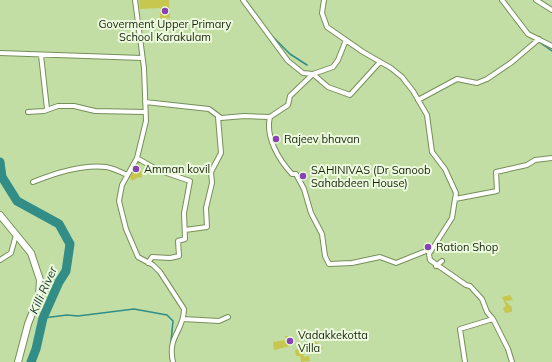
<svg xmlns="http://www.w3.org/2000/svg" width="552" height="362" viewBox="0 0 552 362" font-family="Mulish,sans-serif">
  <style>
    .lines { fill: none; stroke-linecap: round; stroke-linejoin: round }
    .stream { stroke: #328d86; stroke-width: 1.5 }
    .river { stroke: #328d86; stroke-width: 9 }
    .building { fill: #c7c64e }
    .minor-casing { stroke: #768f5a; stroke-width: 6 }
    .primary-casing { stroke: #768f5a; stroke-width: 8 }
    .minor { stroke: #fff; stroke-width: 4 }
    .primary { stroke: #fff; stroke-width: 6 }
    .poi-dot { fill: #8742b6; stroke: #ecfadd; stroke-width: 1.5 }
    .labels { text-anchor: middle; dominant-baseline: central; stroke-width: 4; stroke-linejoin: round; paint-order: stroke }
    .poi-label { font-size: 11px; fill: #19220d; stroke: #ecfadd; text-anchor: start }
    .water-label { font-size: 12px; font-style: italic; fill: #193533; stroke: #ecfadd }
  </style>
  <rect width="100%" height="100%" fill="#c3dea5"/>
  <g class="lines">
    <path class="stream" d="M514,19L524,32
      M271,35L290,54L307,65
      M539,42L552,51
      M43,318L67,315L78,316L134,309L167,315L173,321L170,352"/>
    <path class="river" d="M0,162L2,177L17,201L59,224L70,244L66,271L59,282L43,318L36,349L31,362"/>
  </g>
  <path class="building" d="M139,0H169L170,18L160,19V8L140,9Z
    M138,163L140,165L142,177L137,178L132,181L130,177Z
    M510,295L513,300L505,301L512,307V312L505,313L503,308L506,306L502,297Z
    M285,336H290V346L274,350L273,342L286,340Z
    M311,341L313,343L315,341L323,348L318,355L307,347Z
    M302,348L304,357L309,356L310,361L301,362L300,356H296L295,350Z"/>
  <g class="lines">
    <g class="minor-casing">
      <path id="minor" d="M135,0L144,68L146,121L137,158L122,185L119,201L126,229L138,257L153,265L160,272L184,309C184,331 167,336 173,362
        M243,0L288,61L303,73L313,74L333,67L338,60L346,40
        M324,0L322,13L327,27L363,52L391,68L402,77L413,91L427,115L432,152L445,169L456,193L452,218L429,254L430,260L466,285L470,286L482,299L487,312L493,319L508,349L512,362
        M502,0L528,34L552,46
        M536,0L552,10
        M0,53L142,58
        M41,55L47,109
        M418,100L457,79L477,83L487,79L512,62L539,39
        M145,102L209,109L221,118L244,116L270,117C265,137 279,160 292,174H296L304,189L311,213L322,234L325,256L329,264L352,263L380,257L396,263L426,251H431
        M28,112L44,111L58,106H74L95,111L145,112
        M270,117L288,105L290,96L313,74L328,87L350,95L380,62
        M137,158L158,170L190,181L184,213L185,239L178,241L179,256L170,258L152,257L148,263
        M33,182C55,173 82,164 106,167C113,168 121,172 127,175
        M455,199L497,191L496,172L527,165L535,160L552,158
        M185,230L207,227L206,208L212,183L211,172L221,153L218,117
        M0,260L11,253L16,235
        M436,266L442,261
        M183,319L219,321L228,317
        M465,362L460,329L493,319"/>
    </g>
    <g class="primary-casing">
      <path id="primary" d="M0,215L31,253L40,280L39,296L28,324L18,362"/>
    </g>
    <use href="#minor" class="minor"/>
    <use href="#primary" class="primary"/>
  </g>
  <g class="poi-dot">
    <circle cx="165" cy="11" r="4"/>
    <circle cx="276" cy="139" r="4"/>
    <circle cx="136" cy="169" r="4"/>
    <circle cx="303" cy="176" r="4"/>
    <circle cx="428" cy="247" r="4"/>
    <circle cx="290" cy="341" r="4"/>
  </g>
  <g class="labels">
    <g class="poi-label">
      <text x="165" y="24" text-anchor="middle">Goverment Upper Primary<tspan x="165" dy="13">School Karakulam</tspan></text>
      <text x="284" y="139">Rajeev bhavan</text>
      <text x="144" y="169">Amman kovil</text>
      <text x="311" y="170">SAHINIVAS (Dr Sanoob<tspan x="311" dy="13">Sahabdeen House)</tspan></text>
      <text x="436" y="247">Ration Shop</text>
      <text x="298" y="335">Vadakkekotta<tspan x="298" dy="13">Villa</tspan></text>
    </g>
    <g class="water-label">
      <text transform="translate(43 290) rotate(-66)">Killi River</text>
    </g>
  </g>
</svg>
